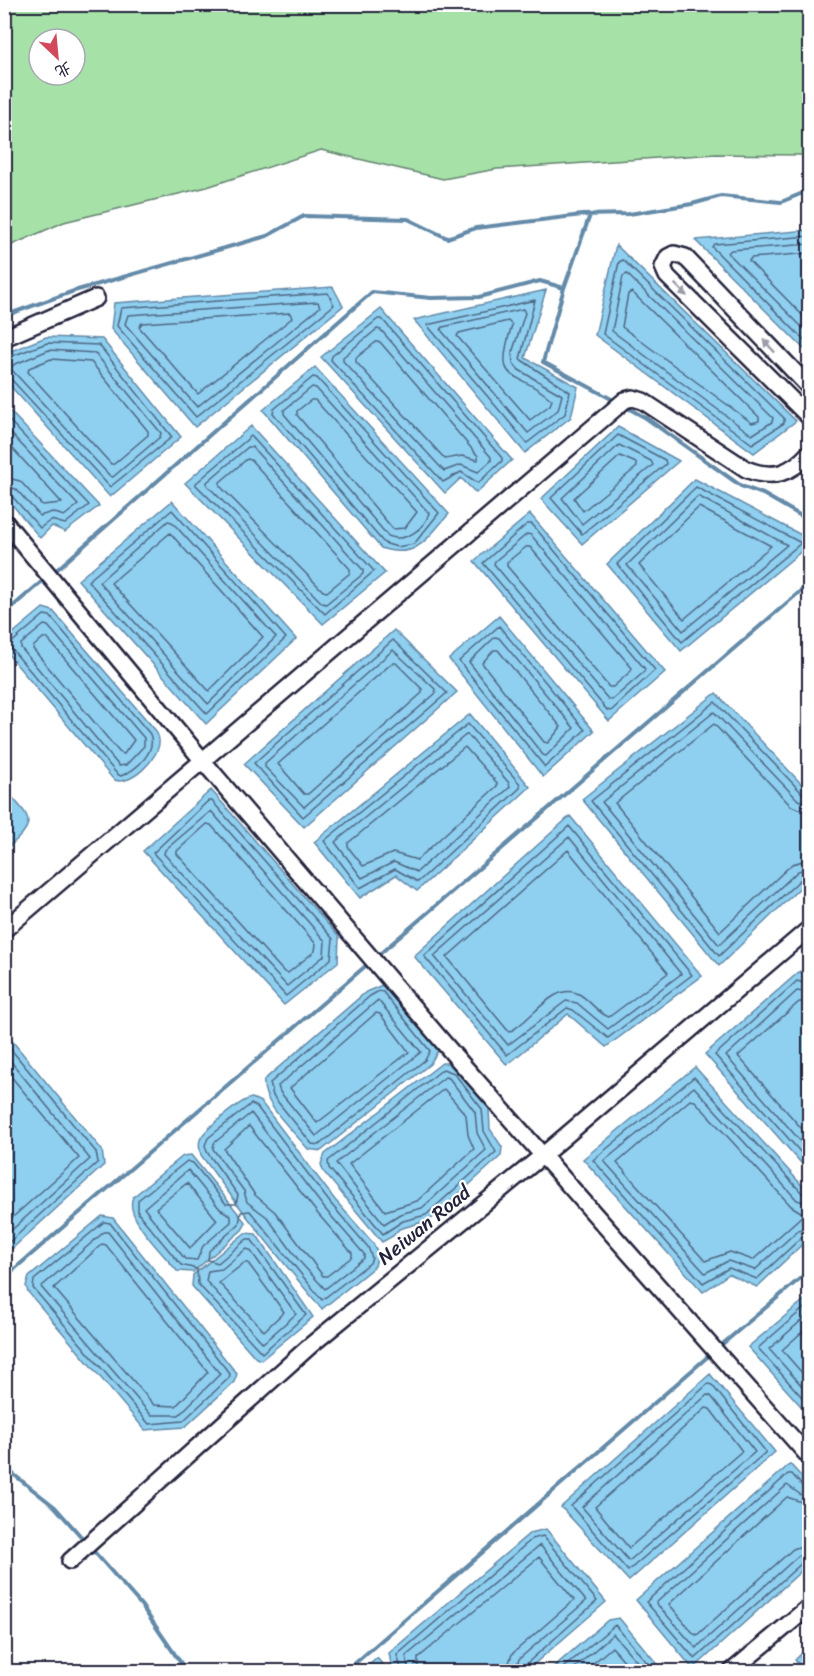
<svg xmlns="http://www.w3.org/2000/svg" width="814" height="1676" viewBox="0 0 814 1676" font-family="Sriracha,'LXGW WenKai TC',sans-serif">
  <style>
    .green { fill: #a6e1a7; stroke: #648271; stroke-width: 1.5; fill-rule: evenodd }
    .water { fill: #8fcff0; stroke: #638aa8; stroke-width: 1.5 }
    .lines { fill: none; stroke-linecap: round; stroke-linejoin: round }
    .shore { stroke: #4e6783; stroke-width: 1.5 }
    .stream { stroke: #638aa8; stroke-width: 4 }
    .minor-casing { stroke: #22223b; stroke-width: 20 }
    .minor { stroke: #fff; stroke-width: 15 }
    .oneway { fill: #9c9ca7 }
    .labels { text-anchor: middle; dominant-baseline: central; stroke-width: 4.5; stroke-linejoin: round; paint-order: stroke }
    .street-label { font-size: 20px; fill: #22223b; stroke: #fff }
  </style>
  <rect width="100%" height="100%" fill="#fff"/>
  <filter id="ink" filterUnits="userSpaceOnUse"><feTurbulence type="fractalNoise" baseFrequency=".0167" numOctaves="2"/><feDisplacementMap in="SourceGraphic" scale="12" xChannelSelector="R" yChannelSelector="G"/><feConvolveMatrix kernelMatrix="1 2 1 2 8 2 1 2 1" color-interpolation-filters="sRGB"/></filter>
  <g filter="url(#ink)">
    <path class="green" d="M5,4L809,5V152L803,155L716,154L497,169L443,179L321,150L207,187L64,222L5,248ZM39,39H75V75H39Z"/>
    <path class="water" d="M809,230H810L809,354L695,240Z
      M616,245L796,421L754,453L595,335Z
      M333,287L343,306L195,427L111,329L114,303Z
      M546,290L525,358L578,387L571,417L525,453L414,320Z
      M381,309L512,460L476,493L461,478L445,493L321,357Z
      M46,337L102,339L181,437L110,497L5,380L6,353Z
      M315,367L449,514C427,538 417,560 381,548L263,410Z
      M5,406L99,506L65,532L52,526L40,538L5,496Z
      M251,426L385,573L323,624L185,483Z
      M618,427L679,461L582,544L541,499Z
      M695,479L809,539V545L681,651L607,564Z
      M172,501L296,639L206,724L78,580Z
      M530,514L665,672L609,721L474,561Z
      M43,608L53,611L156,731C157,734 159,737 159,740C161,757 129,789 113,779L6,652V639Z
      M499,616L594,731L543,777L449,659Z
      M394,630L457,692L304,827L244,764Z
      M716,693L810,793L809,879L719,966L582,799Z
      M470,714L530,787L417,891L396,875L360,898L314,842Z
      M5,789C32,820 39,821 5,850Z
      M211,790L339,937L338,962L284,1005L143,851Z
      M570,816L702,976L606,1047L568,1014L507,1065L414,956Z
      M800,971L810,982L809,1172L705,1054Z
      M382,985L386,987L439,1049L430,1064L321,1151L308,1149C294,1131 261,1104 264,1080L366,992Z
      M4,1031L102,1150L104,1165L5,1255Z
      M442,1063H450L459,1069L489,1108L490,1129L502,1147L501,1156L430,1220L399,1229L393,1236L382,1242L323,1171L321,1164L325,1154Z
      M695,1067L809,1193V1238L757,1287L729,1274L703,1292L583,1159Z
      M252,1098L261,1102L335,1200L373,1243L378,1253L375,1266L322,1309C280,1259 239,1208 201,1155C200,1150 198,1145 200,1140C203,1130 242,1099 252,1098Z
      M191,1155L246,1223L242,1230L193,1272L177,1271C164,1254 123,1217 133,1197L183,1156Z
      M102,1216L113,1218L237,1374L234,1382L185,1427L145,1430L28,1292L26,1286L29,1277Z
      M245,1233L256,1234L313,1317L261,1360L256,1358L192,1286L193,1275Z
      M809,1296V1415L748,1347Z
      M710,1374L775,1452L629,1581L561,1507Z
      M790,1464L809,1485V1564L693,1669L636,1600Z
      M546,1529L606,1602L526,1671H398L391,1664L389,1653L530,1533Z
      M619,1618L663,1671H549L608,1620Z
      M809,1646V1671H804L795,1660Z
      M377,1658L388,1671H362Z"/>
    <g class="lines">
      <path class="shore" d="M810,236L714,244L712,247L810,346
        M810,244L731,250L728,253L810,335
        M810,253L751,258L749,261L810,323
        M623,260L784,418V423L752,444L603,334L619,262Z
        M627,274L773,418L772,422L752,435L612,331L623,276Z
        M632,292L759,417V421L752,423L622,327L628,294Z
        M328,293L334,305L196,417L117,326L121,308Z
        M535,300L520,359L570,392L565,414L527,443L427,325Z
        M318,302L320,307L197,407L125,324L128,315Z
        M523,309L525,313L512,353L513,363L519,370L562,395L558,410L528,433L441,330L443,327Z
        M290,313L292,318L198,394L139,327L142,323Z
        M378,319H382L502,458V461L478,483L461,472L443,482L331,360L332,356Z
        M508,321L512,325C492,389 516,367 552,400L550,405L530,420L457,336L459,333Z
        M377,329L381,330L491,457V461L478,472L461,465L444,471L343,361V357Z
        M376,342H380L478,456V460L462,456L445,459L356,362V358Z
        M49,350L95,353L161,433L160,437L113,477L110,476L11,369L13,365Z
        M4,359L47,343L99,345L172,437L110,487L11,379L4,376
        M51,359L91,362L148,431V435L114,464H111L28,372L29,368Z
        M313,377L317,378L439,513L414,544L397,547L384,543L273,413L274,409Z
        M312,387L316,388L429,513C425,529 405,543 388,536L284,414V410Z
        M311,400H315L417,512L405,528L393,529L297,415V411Z
        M4,415L89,505L65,524L51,520L40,528L11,495L4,493
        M4,426L78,505L64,516L52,512L40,516L16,489L4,486
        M618,435L665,460L666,464L582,534L551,498Z
        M251,436L374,571L325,614L195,484Z
        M4,439L62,503L42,505L20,481L4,477
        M619,445L651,461L653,465L582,524L562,498Z
        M248,447H252L363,570V574L326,604L322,603L207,485V482Z
        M620,456L636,463L637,467L583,511L574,498Z
        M247,459L251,460L350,569V573L327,592L323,591L220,486V482Z
        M696,487L801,543L682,642L617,564Z
        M698,496L787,545L683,631L627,565Z
        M699,507L771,546L684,619L639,565Z
        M172,510L286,638L207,714L88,581Z
        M168,521L172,522L276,637L208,704L99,582Z
        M527,524H532L655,670L611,711L607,710L483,563Z
        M170,533L263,637L209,691L111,583Z
        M527,534L531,535L645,669L644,672L612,700L608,699L494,564L495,561Z
        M526,547H530L632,668L631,671L613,687H609L507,566V562Z
        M44,615L50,616L150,734C157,752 136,770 121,776L117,774L10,647V644Z
        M44,625L48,626L144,738V746L126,765L119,766L21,648V644Z
        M499,626L585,730L545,767L459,661Z
        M495,637L499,638L574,728L546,756L543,755L469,662Z
        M43,638H47L134,740L124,754L120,753L33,649L34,646Z
        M393,640L447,693L303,817L254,763Z
        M393,650L435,689L436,693L304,807L265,767V763Z
        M494,650H498L561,727L548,743L544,742L482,663Z
        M392,663H396L422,689V693L308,794H304L278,764Z
        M468,724L520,784V788L418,882L395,869L360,888L324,841Z
        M467,734L509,783L510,787L417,872L394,862L362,878L335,842Z
        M465,747L497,783V786L417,860L393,853L363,866L348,847V843Z
        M810,796L803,794L715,702L591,801L719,956L803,877L810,875
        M208,801H212L333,939L331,959L286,996L153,853Z
        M810,804L798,800L714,712L602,802L719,945L798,871L810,868
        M211,811L325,941L324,956L287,986L164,854L165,850Z
        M810,813L791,806L714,724L615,803L720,932L792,864L810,859
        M207,824L211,825L316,944L315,951L288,973L284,972L177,854V851Z
        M569,826L692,975L608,1038L573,1010L567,1008L507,1055L424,956Z
        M569,837L681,974L608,1029L577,1003L566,1001L508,1045L434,956Z
        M568,850L668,973L609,1017C597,1013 590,1000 579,994C553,981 530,1023 509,1032L447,957Z
        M810,985L797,981L715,1055L810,1163
        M379,991L383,992L430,1051L425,1060L319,1145L312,1144L273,1096L270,1083L370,996Z
        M810,993L797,991L726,1056L810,1152
        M378,1000L421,1052L316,1136L280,1092L278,1086Z
        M810,1002H799L738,1056L810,1138
        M376,1013L380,1014L409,1052L317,1123L290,1088Z
        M4,1041L96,1152L98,1162L4,1247
        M4,1053L90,1159L4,1237
        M4,1068L79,1158L4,1225
        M443,1069L454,1073L482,1109L484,1131L496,1152L426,1215L403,1221L383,1234L329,1168L328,1161Z
        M445,1077L449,1078L475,1112L477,1133L486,1150L422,1208L400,1214L384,1224L336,1163Z
        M444,1089L466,1115L468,1135L474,1149L417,1201L385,1211L349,1164Z
        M690,1100L695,1101L791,1206L804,1214L753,1260L730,1252L705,1261L617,1163Z
        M251,1104L257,1107L331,1204L368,1247L372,1258L370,1263L322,1300L250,1211L241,1212L239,1224L209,1251L208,1260L218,1263L247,1239H251L306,1315L262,1353L198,1284L197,1269L181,1265L138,1213V1200L187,1161L193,1163L226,1204H236L238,1195L207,1152L205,1145L208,1138Z
        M251,1113L325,1209L364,1254V1258L325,1289L300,1262L267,1217L247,1202L244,1191L213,1149L214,1143Z
        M249,1126L318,1214L352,1253V1257L327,1276H323L275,1212L255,1195L224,1149Z
        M188,1170L220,1209L231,1216V1222L203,1246L197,1260L185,1259L144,1208Z
        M187,1183L217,1220L190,1248L156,1208Z
        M810,1197L803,1194L694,1077L593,1160L703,1283L729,1268L757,1279L803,1236L810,1234
        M810,1204L797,1200L694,1087L604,1161L705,1273L728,1261L755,1270L798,1230L810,1227
        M104,1222L110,1223L230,1374L229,1378L183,1421L149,1424L33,1288L34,1280Z
        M104,1232H108L220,1374L179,1415H151L41,1287Z
        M102,1244L106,1245L208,1372L176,1406L154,1405L54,1288Z
        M246,1249L250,1250L296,1314L263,1343L206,1281L208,1271L222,1269Z
        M244,1263H248L284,1312L264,1331L219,1283Z
        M810,1303L758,1348L810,1406
        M810,1313L769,1349L810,1395
        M810,1325L782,1350L810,1382
        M708,1384L712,1385L766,1452L628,1571L571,1506Z
        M707,1395L711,1396L755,1452L629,1561L582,1507Z
        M706,1408L710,1409L742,1451L629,1548L595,1507Z
        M810,1489L803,1487L792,1474H788L646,1602L695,1659L803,1562L810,1560
        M810,1496L801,1495L787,1485L656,1603L696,1648L798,1556L810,1552
        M810,1505L787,1497L669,1604L694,1634L697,1635L793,1549L810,1543
        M402,1672L397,1655L532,1539L543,1536L597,1601L525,1665L522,1672
        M409,1672L406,1656L540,1545L586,1601L519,1659L515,1672
        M418,1672V1658L539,1557L574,1600L512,1654L506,1672
        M558,1672L615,1625L655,1672
        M570,1672L613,1634L646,1672
        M583,1672L612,1647L634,1672"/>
      <path class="stream" d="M590,215L564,288L543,362L617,402
        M4,316L74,291L267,236L304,216L408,219L447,238L476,228L582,215L629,214L692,204L721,196L781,202L810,190
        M624,406L646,418L741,486L763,494L810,521
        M53,573L372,292L431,298L479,297L540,281L564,288
        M4,614L47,577
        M375,958L810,583
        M4,1278L369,963
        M719,1347L810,1270
        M4,1460L13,1474L55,1507L85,1541
        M90,1547L141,1605L187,1672
        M345,1672L713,1352"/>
      <g class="minor-casing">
        <path id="minor" d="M4,338L96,298
          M810,388L685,257L674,254L668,257L663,267L667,276L810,418
          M4,521L203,761L454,1055L810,1458
          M4,930L625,400L633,398L643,401L746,469C772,480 791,474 810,452
          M70,1561L311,1345L542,1156L810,928
          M731,1672L810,1606"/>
      </g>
      <use href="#minor" class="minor"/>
    </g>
    <defs><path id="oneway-solid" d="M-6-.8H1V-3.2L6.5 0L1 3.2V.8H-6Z" transform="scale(1.5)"/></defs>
    <g class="oneway">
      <use href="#oneway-solid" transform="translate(681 290) rotate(45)"/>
      <use href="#oneway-solid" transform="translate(769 346) rotate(-133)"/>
    </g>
  </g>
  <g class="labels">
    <g class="street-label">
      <text transform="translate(424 1225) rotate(-39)">Neiwan Road</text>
    </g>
  </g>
  <rect width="814" height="1676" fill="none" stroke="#fff" stroke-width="24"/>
  <rect x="12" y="12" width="790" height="1652" fill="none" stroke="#22223b" stroke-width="2" filter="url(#ink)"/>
  <g transform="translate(57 57) rotate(154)"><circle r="28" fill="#ffffff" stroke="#a7a7b1" stroke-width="1.5"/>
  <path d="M0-4.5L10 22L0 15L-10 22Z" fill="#d1495b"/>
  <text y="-9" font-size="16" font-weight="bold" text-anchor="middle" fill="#22223b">北</text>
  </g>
</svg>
